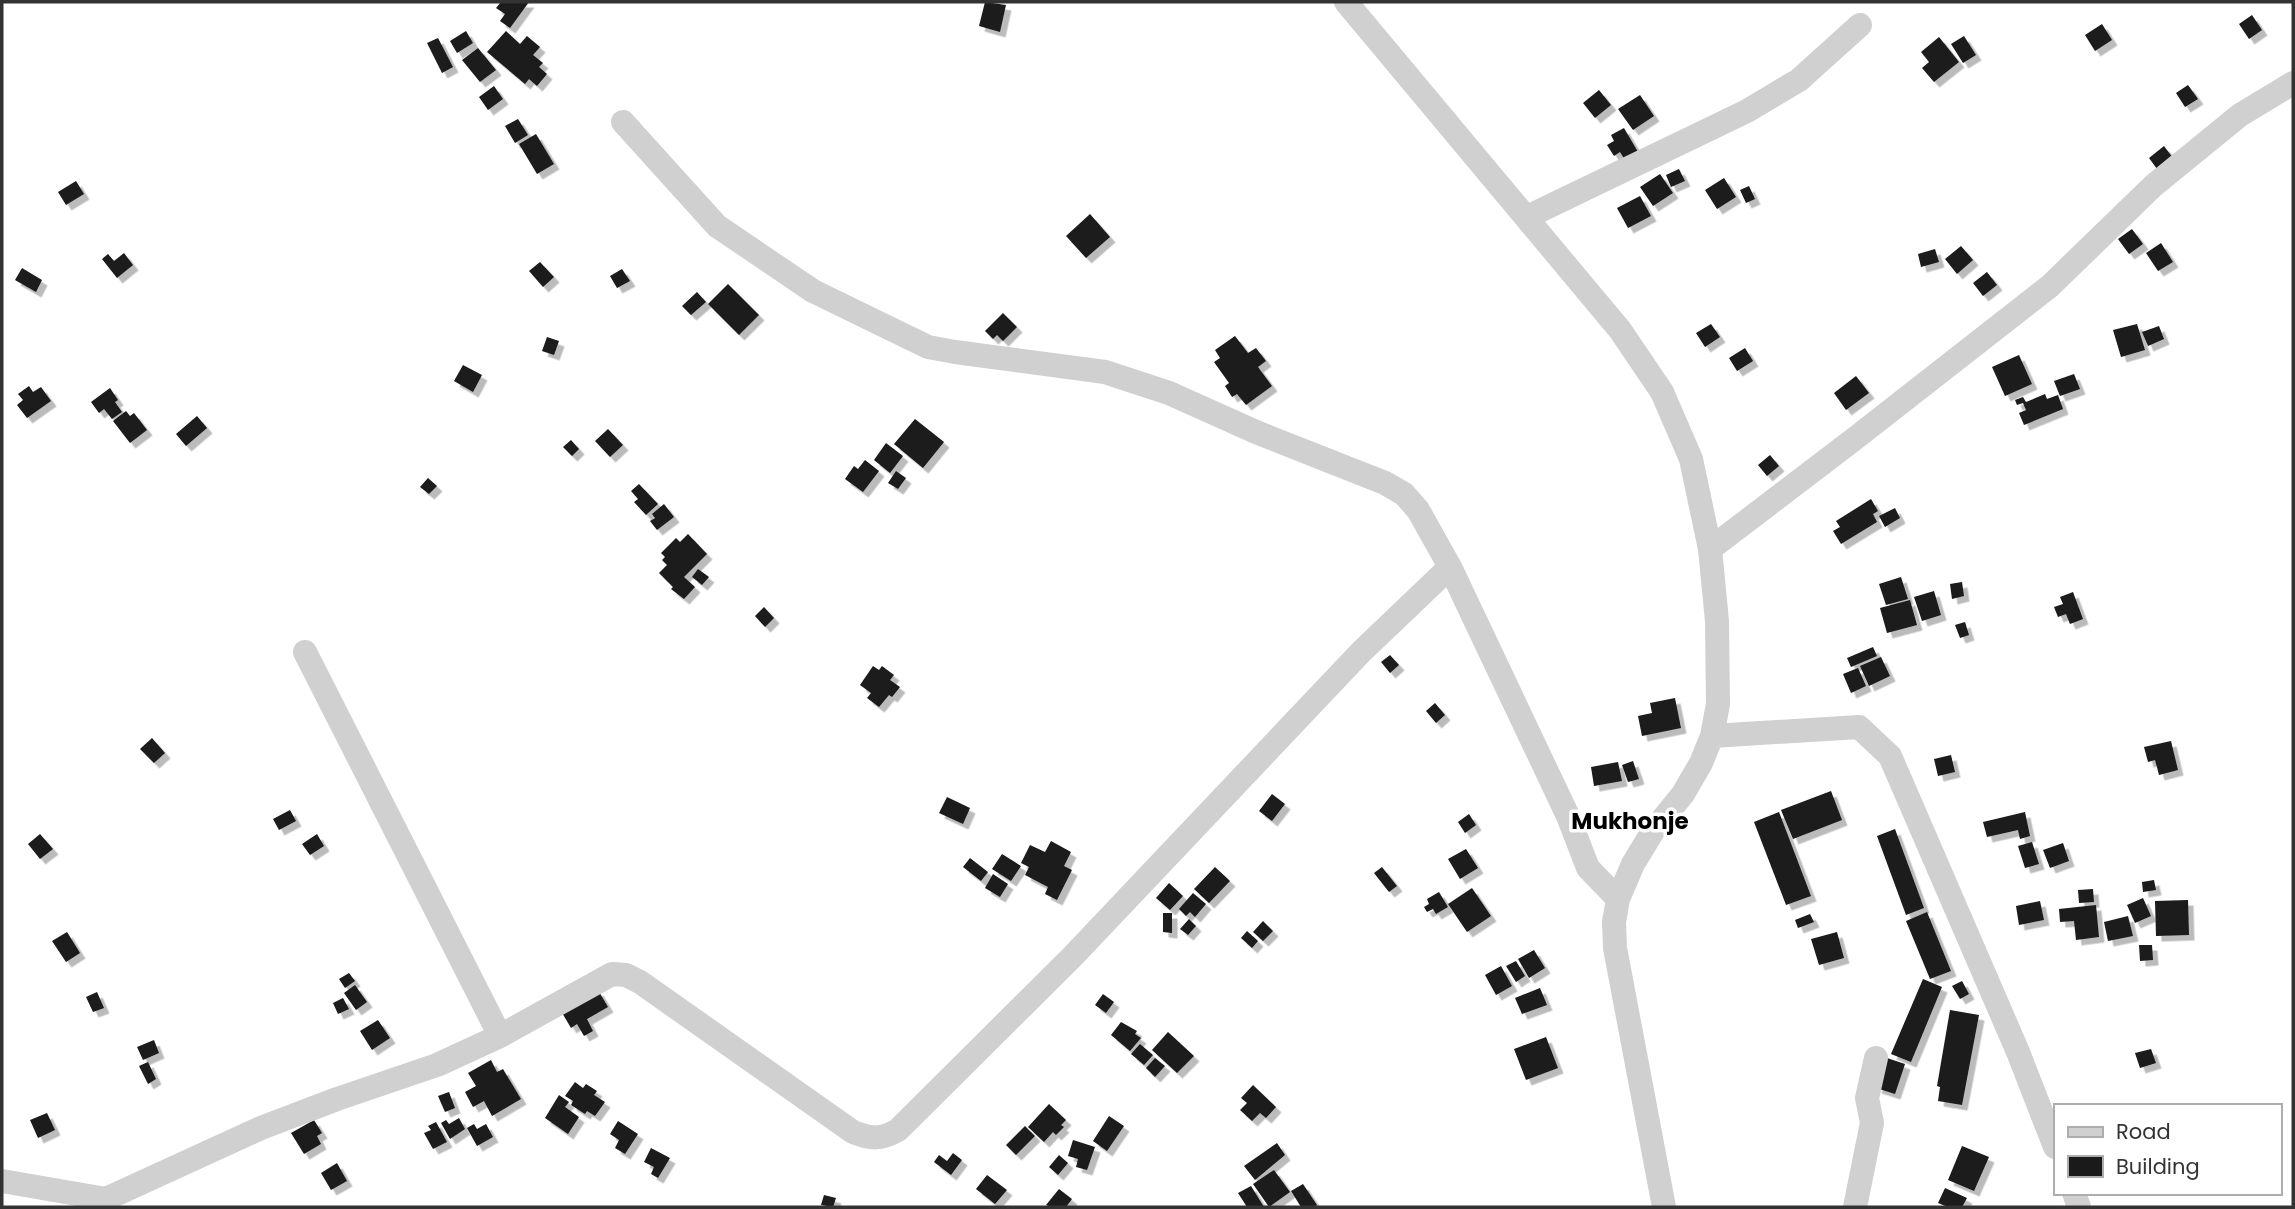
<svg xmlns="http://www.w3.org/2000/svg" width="2295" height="1209" viewBox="0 0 2295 1209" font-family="Poppins,sans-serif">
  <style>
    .building { fill: #1a1a1a; filter: url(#shadow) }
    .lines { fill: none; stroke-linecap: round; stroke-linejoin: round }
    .minor { stroke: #d0d0d0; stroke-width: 24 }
    .labels { text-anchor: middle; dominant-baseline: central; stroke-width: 7; stroke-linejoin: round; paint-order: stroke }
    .quarter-label { font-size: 23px; font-weight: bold; fill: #000; stroke: #fff }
  </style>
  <defs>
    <filter id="shadow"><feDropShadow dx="5.5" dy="5.5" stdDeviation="0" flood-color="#0004"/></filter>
  </defs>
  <rect width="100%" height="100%" fill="#fff"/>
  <path class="building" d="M501,2H529L510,28L500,21L505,14L496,8Z
    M985,2L1006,5L1000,32L979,26Z
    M2252,15L2262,30L2249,39L2239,24Z
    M2102,24L2112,40L2095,51L2085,35Z
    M466,31L473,43L457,53L450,41Z
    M506,31L520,44L527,36L540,47L533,55L543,63L539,67L547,74L537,86L529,79L525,84L487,52Z
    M1964,36L1976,55L1963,63L1951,44Z
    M1939,37L1959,62L1934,82L1922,68L1929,62L1921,52Z
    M438,38L453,67L442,73L427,43Z
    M478,48L496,70L480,82L462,60Z
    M2188,85L2198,99L2185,107L2176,93Z
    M494,86L503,99L488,110L479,97Z
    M1599,90L1611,105L1595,118L1583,103Z
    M1640,95L1654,116L1633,130L1618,109Z
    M518,119L528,135L515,143L505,126Z
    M1624,128L1638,152L1625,160L1620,152L1614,156L1607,145L1614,141L1611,135Z
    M536,134L554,164L537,174L519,144Z
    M2164,146L2176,162L2160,173L2149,158Z
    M1679,169L1685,181L1671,187L1666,175Z
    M1660,174L1673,193L1653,206L1640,187Z
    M1724,178L1736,197L1717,209L1705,190Z
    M76,181L84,194L66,205L58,192Z
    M1749,186L1755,199L1746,203L1740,190Z
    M1640,196L1651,216L1628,228L1617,208Z
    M1090,214L1110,237L1086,258L1066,236Z
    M2132,229L2143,244L2129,254L2118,239Z
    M2161,243L2173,262L2158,271L2146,253Z
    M1961,246L1973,260L1957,274L1945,259Z
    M1935,249L1939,262L1921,267L1918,254Z
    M124,253L133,265L117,278L102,259L108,254L114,261Z
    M540,262L554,277L543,287L529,271Z
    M22,268L42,280L36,292L15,280Z
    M622,269L630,281L617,288L610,276Z
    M1987,272L1997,285L1983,296L1973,283Z
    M728,284L759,315L739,335L708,304Z
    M697,292L706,302L691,315L682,306Z
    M1003,313L1017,327L1003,341L997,335L993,339L985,331Z
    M1711,324L1720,337L1705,347L1696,333Z
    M2137,324L2145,350L2121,357L2113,330Z
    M2159,326L2164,339L2148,346L2142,332Z
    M1235,336L1248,353L1256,348L1266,361L1258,367L1272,386L1246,405L1237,394L1232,397L1225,386L1229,383L1214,362L1220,358L1215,350Z
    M547,337L559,341L554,355L542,351Z
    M1745,348L1753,361L1737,371L1729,358Z
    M2019,355L2032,384L2005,396L1992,367Z
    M463,365L482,375L473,392L454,381Z
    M2074,374L2080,389L2060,396L2054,381Z
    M1856,376L1869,393L1846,410L1834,393Z
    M29,386L33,392L41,387L51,401L27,418L17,405L23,400L18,394Z
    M110,388L118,400L115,402L122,412L112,419L104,409L99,413L91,402Z
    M2045,394L2047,399L2058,395L2063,409L2024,425L2019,413L2026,410L2023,403L2017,405L2015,400L2023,397L2026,402Z
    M126,411L130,416L134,413L147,430L130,443L113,421Z
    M197,416L207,428L186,446L176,434Z
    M915,419L944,442L923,468L894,444Z
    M608,429L623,445L610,457L595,441Z
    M571,440L579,449L572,456L563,447Z
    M886,443L903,456L890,473L874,460Z
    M1770,455L1779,466L1767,476L1758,465Z
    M865,460L879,471L863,492L845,479L854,466L858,469Z
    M896,471L906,478L898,489L888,483Z
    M428,478L437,486L429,494L420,487Z
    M639,484L658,504L646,515L634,502L638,499L631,491Z
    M1871,499L1878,511L1873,514L1877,522L1841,544L1833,531L1840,527L1836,521Z
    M664,504L674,517L657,530L650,521L655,518L652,514Z
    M1895,508L1900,518L1885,527L1879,516Z
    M688,534L707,554L684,577L695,587L684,599L671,589L673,587L659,573L667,565L662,560L665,557L661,553L676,538L680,542Z
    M698,569L709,577L702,585L692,577Z
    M1901,577L1908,599L1886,605L1879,584Z
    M1962,582L1964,596L1952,599L1950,584Z
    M1934,591L1941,615L1922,621L1914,597Z
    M2073,592L2083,619L2070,624L2066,614L2058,617L2054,607L2063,604L2060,597Z
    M1910,600L1917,625L1887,633L1880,608Z
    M764,607L774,618L765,627L755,616Z
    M1965,622L1969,635L1960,638L1955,625Z
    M1873,647L1877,656L1851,667L1847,658Z
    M1390,655L1399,665L1390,673L1381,662Z
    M1881,657L1890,676L1869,686L1860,666Z
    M873,666L879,670L882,666L894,675L890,680L900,687L892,697L889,695L879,707L867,698L871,693L860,685Z
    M1858,668L1866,686L1851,693L1843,674Z
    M1675,698L1681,728L1642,736L1638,716L1652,713L1650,703Z
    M1435,703L1445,715L1436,723L1426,711Z
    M152,738L165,753L154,763L140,749Z
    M2171,741L2178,770L2159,775L2155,760L2148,762L2144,747Z
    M1951,755L1955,772L1938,776L1934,759Z
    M1633,761L1639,779L1628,782L1622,765Z
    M1618,762L1622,781L1594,786L1591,767Z
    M1831,791L1842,820L1793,839L1781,810Z
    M1272,794L1285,804L1272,821L1259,811Z
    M947,797L970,808L963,824L939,813Z
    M290,810L296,821L279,830L273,819Z
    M1779,812L1811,896L1786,905L1754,822Z
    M2025,812L2030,836L2020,839L2018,830L1987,837L1983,822Z
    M1469,814L1476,825L1465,833L1458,822Z
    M1895,829L1924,908L1906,915L1877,836Z
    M40,834L53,849L40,859L28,844Z
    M317,834L324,846L310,855L302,844Z
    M1051,841L1071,852L1064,866L1072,870L1057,900L1045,894L1048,887L1025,875L1029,867L1021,863L1030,845L1045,852Z
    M2032,842L2039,864L2025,868L2018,846Z
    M2063,843L2069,861L2050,868L2043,850Z
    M1466,849L1478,868L1460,879L1448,859Z
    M1002,854L1021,866L1011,881L992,869Z
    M970,858L988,872L981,881L963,867Z
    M1215,867L1230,881L1209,903L1194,889Z
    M1382,867L1397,886L1389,892L1374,873Z
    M993,874L1008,884L1000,897L985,888Z
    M2154,880L2156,890L2143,892L2142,882Z
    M1169,883L1183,896L1170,910L1156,898Z
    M1472,888L1491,916L1467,932L1448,904Z
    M2093,889L2094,902L2079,903L2078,890Z
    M1439,892L1448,907L1436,914L1433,909L1427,912L1424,907L1429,904L1427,899Z
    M1193,893L1206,904L1195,917L1190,912L1186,916L1179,909Z
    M2143,898L2151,916L2135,923L2127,905Z
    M2188,900L2189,935L2156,936L2155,901Z
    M2040,901L2044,920L2019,925L2016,906Z
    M2096,905L2099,937L2076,940L2074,921L2060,922L2059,909Z
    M1927,912L1951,971L1930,979L1906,921Z
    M1163,913H1172V933L1163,932Z
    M1810,914L1814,922L1798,928L1795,920Z
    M2128,916L2133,936L2108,941L2104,922Z
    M1189,919L1196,926L1188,935L1180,929Z
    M1263,921L1273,931L1263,941L1253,932Z
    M1247,931L1258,941L1252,948L1241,938Z
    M67,932L80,953L66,962L52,941Z
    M1837,932L1844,958L1819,965L1811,939Z
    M2139,945H2152L2153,960L2140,961Z
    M1534,950L1545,968L1529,978L1518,959Z
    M1516,961L1525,976L1516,982L1506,966Z
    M1501,966L1512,986L1496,995L1485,975Z
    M349,973L355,981L345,988L339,979Z
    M1923,979L1942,987L1911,1062L1891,1054Z
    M1962,981L1969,994L1960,999L1952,986Z
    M355,985L367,1002L356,1010L344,993Z
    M1540,988L1547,1005L1522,1014L1515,998Z
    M598,990L608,1007L587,1019L593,1031L584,1036L577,1024L571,1028L561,1011Z
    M97,992L104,1008L93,1012L86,997Z
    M1103,994L1114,1002L1106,1013L1095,1005Z
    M343,998L349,1009L338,1014L333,1003Z
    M1950,1010L1979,1015L1962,1105L1938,1101L1940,1087L1937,1086Z
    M378,1020L390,1038L372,1050L360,1031Z
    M1121,1022L1137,1031L1135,1034L1141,1038L1130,1051L1111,1035Z
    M1168,1032L1194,1056L1177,1073L1152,1050Z
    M1546,1037L1558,1068L1526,1080L1514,1049Z
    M154,1040L159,1053L143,1060L137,1047Z
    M1140,1044L1153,1055L1144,1065L1131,1054Z
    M2151,1049L2156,1063L2140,1068L2135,1053Z
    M1155,1058L1165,1066L1155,1077L1146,1068Z
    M1887,1058L1905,1064L1895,1094L1876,1088Z
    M491,1060L497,1072L503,1069L521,1099L492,1116L484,1101L473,1107L465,1092L476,1086L468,1073Z
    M148,1062L156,1079L148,1084L139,1066Z
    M575,1082L583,1088L586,1084L597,1091L594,1095L605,1102L595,1116L587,1111L585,1114L571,1105L573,1101L565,1096Z
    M1253,1085L1276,1107L1266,1118L1260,1113L1252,1121L1240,1110L1247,1103L1241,1098Z
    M449,1092L455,1108L445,1112L438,1096Z
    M559,1095L569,1102L565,1107L579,1117L568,1134L545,1118Z
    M1049,1104L1066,1120L1061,1125L1064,1127L1056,1135L1053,1132L1044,1142L1028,1127Z
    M47,1113L55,1130L38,1138L30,1120Z
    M1109,1116L1124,1126L1107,1151L1093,1141Z
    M459,1118L465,1129L450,1139L441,1123L446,1120L449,1124Z
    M314,1120L322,1133L317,1136L321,1144L304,1154L291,1133Z
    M618,1121L638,1134L625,1154L615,1148L619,1140L610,1134Z
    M436,1122L447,1142L433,1149L424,1133L431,1130L428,1126Z
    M474,1124L477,1129L486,1124L493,1137L477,1146L467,1128Z
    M1025,1126L1035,1136L1016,1155L1006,1145Z
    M1073,1140L1095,1147L1087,1170L1076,1167L1078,1159L1068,1156Z
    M1277,1143L1285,1155L1255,1180L1244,1166Z
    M1962,1146L1989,1157L1974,1191L1948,1180Z
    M651,1148L670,1158L658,1178L651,1174L654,1167L644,1162Z
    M953,1153L962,1160L951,1175L934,1162L939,1155L947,1161Z
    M1059,1155L1068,1163L1058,1175L1049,1167Z
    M337,1163L347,1181L331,1190L321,1173Z
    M1274,1170L1290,1192L1269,1207L1253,1184Z
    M987,1175L1007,1190L995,1204L976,1189Z
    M1303,1184L1317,1205L1314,1207H1301L1291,1191Z
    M1251,1186L1264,1207H1247L1238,1193Z
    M1945,1188L1967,1198L1962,1207H1948L1938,1203Z
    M1059,1189L1072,1199L1066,1207H1050L1046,1205Z
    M824,1195L836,1198L833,1207L821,1205Z"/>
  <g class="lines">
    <path class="minor" d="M1346,2L1620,330L1662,392L1691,459L1710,549L1717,621L1718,704L1712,736L1701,763L1683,794L1653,831L1633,864L1618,899L1614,922L1615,948L1664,1207
      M623,122L717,226L813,291L928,347L955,352L1105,372L1169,393L1256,432L1385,483L1404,494L1418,510L1450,567L1568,816L1588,868L1618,899
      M1527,217L1747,111L1799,80L1860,25
      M1710,549L1853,440L2050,286L2153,186L2240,115L2293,83
      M305,652L500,1036
      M1712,736L1859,727L1890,756L2018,1052L2055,1147
      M2,1181L106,1199L109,1207
      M2074,1193L2079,1207
      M106,1199L261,1128L337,1099L437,1065L500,1036L612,974L626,975L640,982L853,1132C871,1139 881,1140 898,1130L1073,956L1361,652L1450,567
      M1855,1207L1872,1123L1867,1098L1876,1058"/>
  </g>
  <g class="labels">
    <g class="quarter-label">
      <text x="1630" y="821">Mukhonje</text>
    </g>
  </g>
  <rect width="2295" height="1209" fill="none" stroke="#333333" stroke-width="7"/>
  <rect x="2054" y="1104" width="228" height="91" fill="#ffffff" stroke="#adadad" stroke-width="2"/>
  <rect x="2068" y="1127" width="35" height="10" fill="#d0d0d0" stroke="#adadad" stroke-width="2"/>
  <text x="2116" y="1139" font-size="21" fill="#333333">Road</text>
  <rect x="2068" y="1156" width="35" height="21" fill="#1a1a1a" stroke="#adadad" stroke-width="2"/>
  <text x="2116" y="1174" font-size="21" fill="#333333">Building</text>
</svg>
